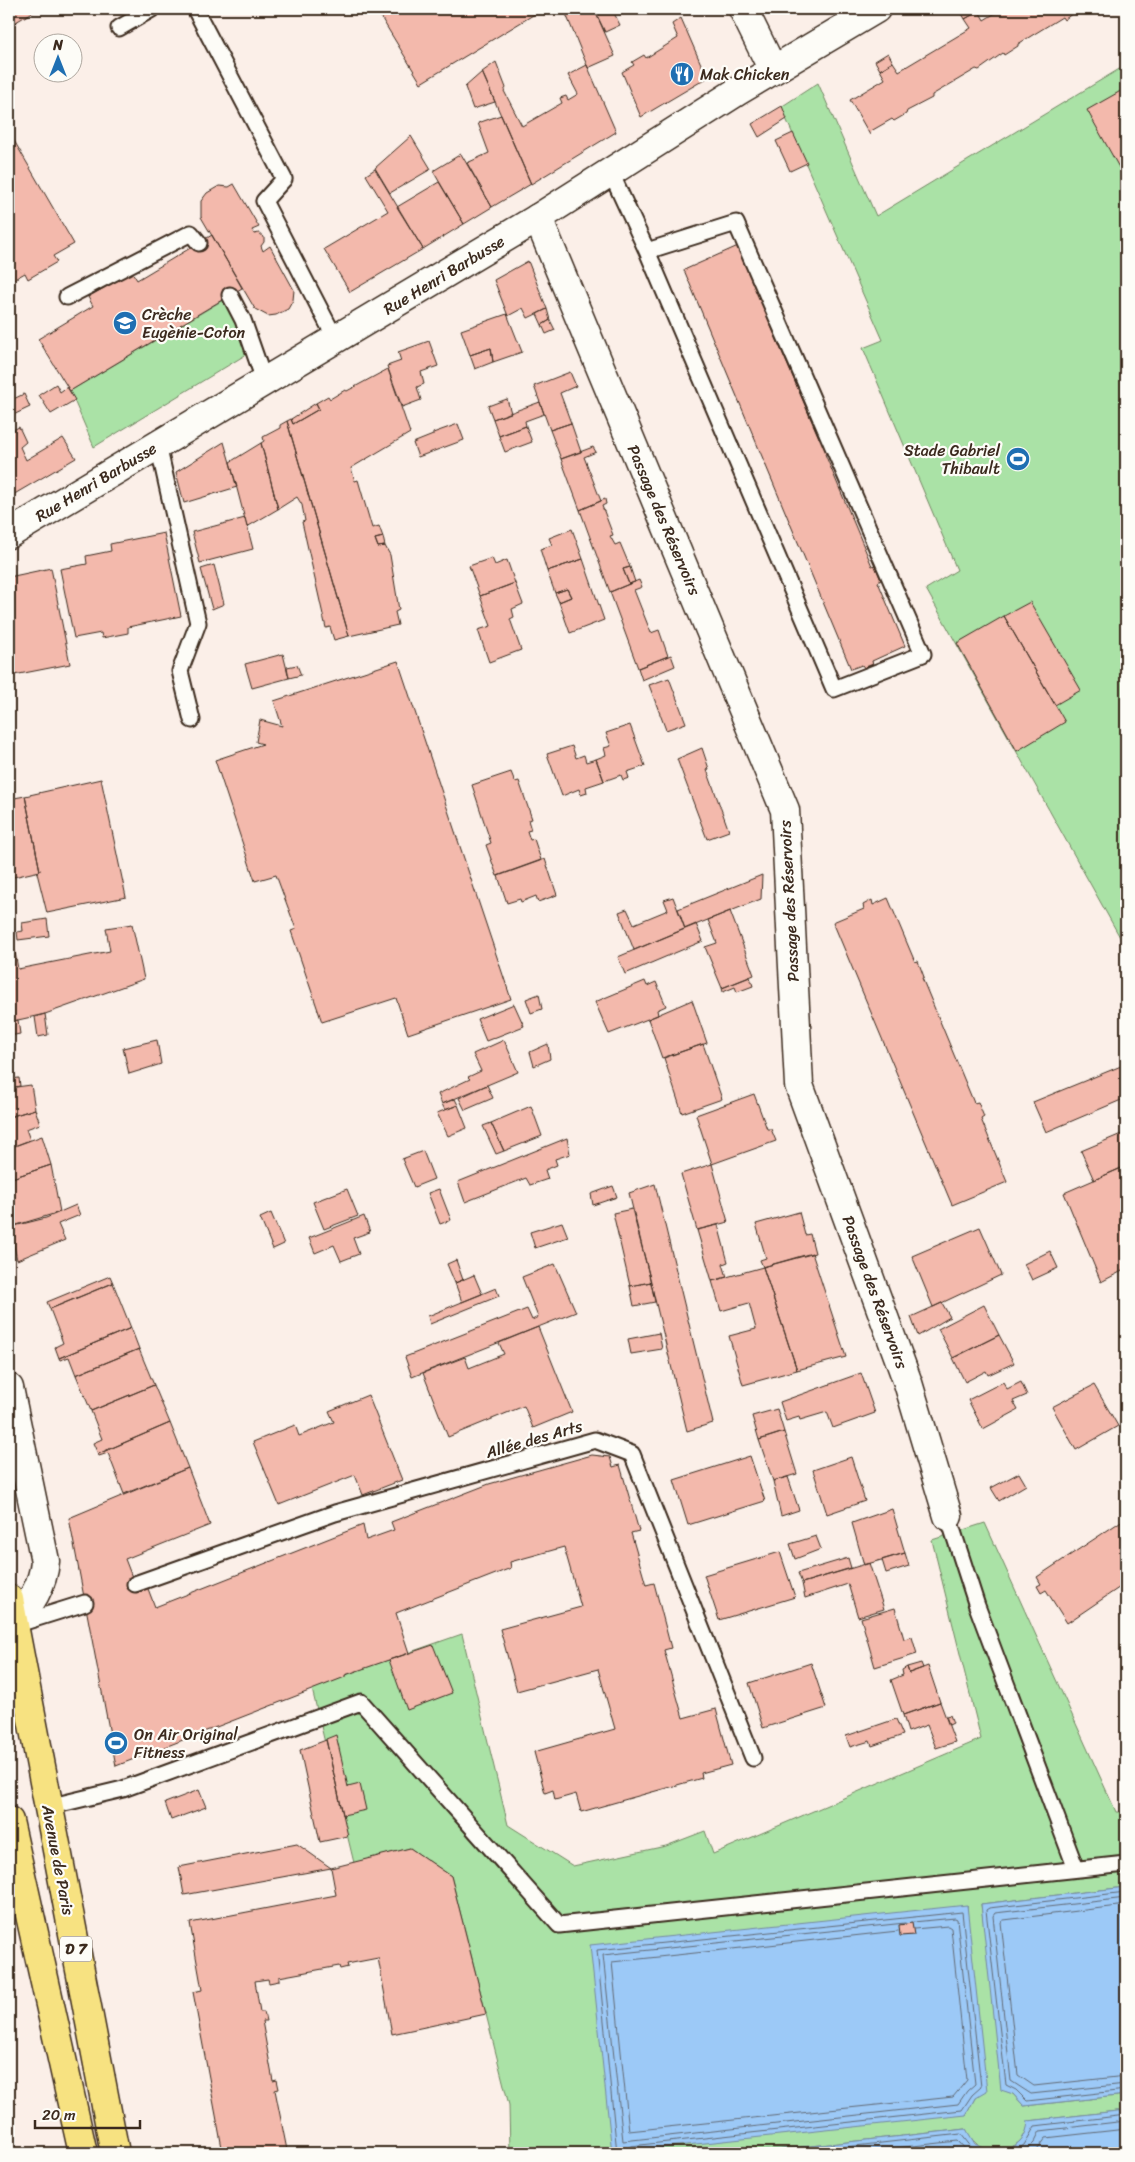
<svg xmlns="http://www.w3.org/2000/svg" width="1135" height="2162" viewBox="0 0 1135 2162" font-family="Sriracha,sans-serif">
  <style>
    .green { fill: #aae2a6; stroke: #728662; fill-rule: evenodd }
    .water { fill: #9cc9f7; stroke: #7589a0 }
    .lines { fill: none; stroke-linecap: round; stroke-linejoin: round }
    .shore { stroke: #626a75; stroke-width: 1 }
    .building { fill: #f3b9ac; stroke: #3b2a1e }
    .service-casing { stroke: #3b2a1e; stroke-width: 19 }
    .minor-casing { stroke: #3b2a1e; stroke-width: 31 }
    .secondary-casing { stroke: #3b2a1e; stroke-width: 31 }
    .primary-casing { stroke: #3b2a1e; stroke-width: 31 }
    .service { stroke: #fdfcf7; stroke-width: 15 }
    .minor { stroke: #fdfcf7; stroke-width: 28 }
    .secondary { stroke: #fdfcf7; stroke-width: 28 }
    .primary { stroke: #f7e281; stroke-width: 28 }
    .labels { text-anchor: middle; dominant-baseline: central; stroke-width: 4.5; stroke-linejoin: round; paint-order: stroke }
    .shield { fill: #fdfcf7; stroke: #75695f; stroke-width: 1 }
    .shield-label { font-size: 15px; font-weight: bold; fill: #3b2a1e }
    .poi-label { font-size: 16px; fill: #3b2a1e; stroke: #fdfcf7; text-anchor: start }
    .street-label { font-size: 16px; fill: #3b2a1e; stroke: #fdfcf7 }
  </style>
  <rect width="100%" height="100%" fill="#fbefe8"/>
  <filter id="ink" filterUnits="userSpaceOnUse"><feTurbulence type="fractalNoise" baseFrequency=".02" numOctaves="2"/><feDisplacementMap in="SourceGraphic" scale="10" xChannelSelector="R" yChannelSelector="G"/><feConvolveMatrix kernelMatrix="1 2 1 2 8 2 1 2 1" color-interpolation-filters="sRGB"/></filter>
  <g filter="url(#ink)">
    <path class="green" d="M1126,65V948L926,589L957,570L863,348L883,340L781,107L818,83L876,216Z
      M223,300L239,328L247,354L94,447L70,391Z
      M985,1523L1116,1812H1126V1887L981,1904L1006,2091L1013,2094L1024,2106L1126,2095V2110L1029,2121C1027,2136 1020,2144 1006,2150V2153C988,2153 974,2147 966,2129L748,2153H510L509,2105L451,1876L410,1848L354,1863L312,1689L356,1671L462,1634L508,1825L573,1866L666,1846L705,1831L713,1854L981,1739L932,1540ZM967,1905L975,2098L966,2115Z"/>
    <path class="water" d="M1126,1887V2095L1024,2106L1013,2094L1001,2090L981,1904Z
      M967,1905L987,2091L975,2098L966,2115L612,2153L590,1945Z
      M1126,2110V2153H1006V2150C1020,2144 1027,2136 1028,2121Z
      M966,2129L975,2144L995,2153H748Z"/>
    <g class="lines">
      <path class="shore" d="M1126,1892L989,1908L986,1910L1006,2085L1016,2090L1027,2101L1126,2090
        M1126,1898L995,1913L993,1916L1011,2081L1031,2094L1126,2084
        M1126,1905L1004,1920L1001,1922L1018,2075L1034,2086L1126,2076
        M905,1923L603,1955L623,2141L958,2104L967,2091L975,2084L957,1919L955,1918L913,1922
        M898,1931L612,1962L629,2131L953,2097L967,2080L951,1928L948,1926L914,1929
        M617,2153L597,1950L962,1912L981,2087L972,2095L962,2110L631,2146L627,2148L626,2153
        M793,2153L961,2134L972,2148L981,2153
        M850,2153L958,2141L969,2153
        M1011,2153L1024,2145L1035,2126L1126,2115
        M1024,2153L1034,2143L1040,2131L1126,2121
        M1035,2153L1046,2138L1126,2129"/>
    </g>
    <path class="building" d="M9,9H38L9,26Z
      M376,9H543L421,83Z
      M564,9H594L615,56L588,68Z
      M594,9H612L620,25L605,32Z
      M961,9H977L979,11L965,19L960,10Z
      M1002,9H1078L1064,20L1062,17L1018,44V46L1004,55L1003,53L979,70L976,69L932,95V98L907,111L906,114L894,121L892,119L871,131L870,135L850,100L885,79L880,70L893,62L899,71L971,28L965,19L979,11L984,20Z
      M681,18L707,78L641,117L622,72L634,65L632,62L644,55L646,58L678,38L672,24Z
      M888,53L893,62L880,70L875,61Z
      M496,62L506,88L504,91L522,126L562,103L560,98L566,96L568,100L578,94L568,75L587,65L616,132L531,184L482,72Z
      M482,72L495,102L473,109L465,87Z
      M9,80L14,90L9,93Z
      M1126,88V180L1087,110Z
      M782,106L787,119L759,137L752,124Z
      M501,115L531,184L492,207L467,163L489,153L478,123Z
      M9,132L74,244L53,256L57,262L28,279L25,273L9,282Z
      M793,133L807,163L790,171L776,141Z
      M411,136L431,169L390,193L375,168Z
      M461,154L492,207L464,224L433,171Z
      M375,169L423,249L350,292L324,249L388,211L366,175Z
      M439,182L464,224L423,249L397,207Z
      M234,184L259,227L252,230L254,234L259,233L264,237V242L261,246L263,251L270,246L294,290L293,300L288,309L276,315L268,316L255,309L201,217V201L207,193L219,186L229,187Z
      M212,235L242,288L70,391L38,339L93,306L88,297L132,272L137,280Z
      M738,246L765,310L768,309L774,324L771,326L819,438H822L828,452L825,454L872,566L875,565L881,580L878,582L905,646L872,661L873,665L865,669L862,665L851,669L684,270Z
      M528,261L547,309L528,318L523,308L508,316L494,280Z
      M547,309L550,320L542,325L537,314Z
      M507,314L522,352L493,362L491,348L470,355L461,330Z
      M550,320L555,330L546,334L542,325Z
      M429,341L438,366L421,372L424,384L417,387L421,400L402,407L387,366L401,361L398,352Z
      M491,348L493,362L475,369L470,355Z
      M388,369L410,433L351,468L355,481L358,480L372,528L379,526L383,537L375,539L378,547L385,546L390,555L399,610L395,612L398,625L349,636L287,421L291,419L293,424L319,409L316,403L328,396L330,399L345,390L347,391Z
      M570,372L576,386L560,393L571,423L550,430L534,386Z
      M56,384L60,392L67,387L75,400L51,414L39,395Z
      M24,394L30,407L9,417V401Z
      M507,399L511,413L493,419L488,406Z
      M540,402L544,414L525,421L526,426L499,436L493,419Z
      M316,403L319,409L293,424L291,419Z
      M287,421L349,636L334,640L330,627L326,628L302,522L305,521L302,505L297,497L278,509L261,443L264,441L263,437L280,428V425Z
      M9,422L13,430L19,427L26,442L20,447L26,460L63,438L76,458L11,496L9,490Z
      M571,423L581,452L561,459L550,430Z
      M458,424L464,440L418,457L413,443L433,435V433Z
      M526,426L532,442L505,452L499,436Z
      M224,442L237,487L184,503L176,472Z
      M261,443L278,509L247,527L230,462Z
      M593,447L596,452L584,457L601,501L580,510L561,459Z
      M605,499L606,504L602,506L613,535L610,536L615,545L620,543L630,567L623,569L629,584L610,592L580,510Z
      M245,518L253,549L200,563L192,532Z
      M572,529L583,559L547,571L540,549L552,545L549,538Z
      M164,533L181,616L128,627V633L102,638L101,633L74,638L60,569L87,564L86,556L111,551L110,544Z
      M383,537L385,546L378,547L375,539Z
      M492,558L495,565L507,560L515,583L480,596L469,566Z
      M583,559L604,620L570,633L559,602L571,597L567,589L555,593L547,571Z
      M214,565L224,604L212,609L201,569Z
      M630,567L635,582L629,584L623,569Z
      M51,568L70,664L9,676V577Z
      M639,580L642,587L634,590L651,633L659,630L668,656L638,668L610,592Z
      M515,583L523,604L512,609L514,617L510,619L521,650L489,662L478,630L491,626L480,596Z
      M567,589L571,597L559,602L555,593Z
      M1030,602L1081,690L1055,705L1004,616Z
      M1004,616L1065,722L1017,751L957,643Z
      M283,654L289,678L252,688L245,664Z
      M671,655L675,666L642,680L638,668Z
      M398,661L511,999L408,1034L396,998L322,1022L291,931L296,929L276,875L255,881L215,760L263,744L256,742L260,720L282,726L274,701Z
      M297,665L301,675L289,678L287,667Z
      M669,678L686,723L666,730L649,685Z
      M630,725L645,766L627,772L629,778L623,780L621,775L604,781L596,759L606,755L604,748L611,746L606,733Z
      M572,746L576,758L584,755L586,762L596,759L604,781L586,787L587,793L581,795L579,789L562,796L547,754Z
      M702,748L709,769L707,770L729,831L707,839L677,759Z
      M511,772L515,782L519,781L532,819L528,820L531,830L527,831L530,840L534,839L541,860L497,876L486,845L491,843L472,785Z
      M101,779L126,897L47,913L37,873L40,871L25,796Z
      M25,796L40,871L9,878V799Z
      M545,859L557,895L538,902L536,896L521,902L520,899L507,903L498,876Z
      M762,875L761,899L685,929L678,909Z
      M673,897L685,929L634,950L619,912L627,909L634,924L668,910L664,900Z
      M888,898L915,962L918,961L924,977L922,978L974,1103L978,1102L984,1117L981,1119L1007,1182L952,1205L833,922L864,909L863,905L872,900L873,905Z
      M730,911L754,975L722,988L705,947L717,943L708,920Z
      M47,919L49,936L18,940L17,932L23,931L22,923Z
      M132,924L144,979L45,1014L9,1022V942L13,941L18,969L110,951L106,928Z
      M696,924L703,941L625,974L618,957Z
      M750,977L753,986L737,992L735,987L723,992L722,988Z
      M645,981L647,986L656,982L666,1006L657,1010L658,1015L609,1034L595,1002Z
      M539,994L542,1009L531,1013L526,999Z
      M692,1000L707,1043L662,1058L648,1019Z
      M514,1004L524,1026L486,1041L477,1019Z
      M45,1014L48,1035L38,1037L35,1017Z
      M18,1020L20,1034L9,1036V1022Z
      M157,1040L161,1064L129,1074L123,1048Z
      M504,1040L518,1072L442,1104L438,1094L470,1079L468,1077L481,1071L473,1054Z
      M548,1044L550,1059L534,1066L530,1052Z
      M703,1044L722,1099L682,1113L664,1058Z
      M1126,1064V1098L1046,1132L1033,1102Z
      M9,1067L11,1079L19,1078L20,1086L9,1088Z
      M31,1085L35,1109L9,1117V1088Z
      M487,1085L493,1098L465,1110L459,1098Z
      M754,1094L767,1129H771L776,1141L712,1164L696,1115Z
      M455,1099L458,1105L445,1110L442,1104Z
      M458,1105L467,1128L448,1136L437,1113Z
      M531,1106L542,1136L504,1151L491,1123Z
      M35,1109L40,1124L26,1129L30,1140L9,1148V1117Z
      M491,1123L504,1151L496,1154L483,1126Z
      M1126,1132V1166L1094,1180L1081,1151Z
      M42,1136L51,1165L9,1179V1148Z
      M567,1138L570,1154L555,1159L557,1165L545,1170L548,1179L530,1185L526,1178L465,1202L458,1182Z
      M423,1151L434,1179L414,1187L402,1159Z
      M712,1164L728,1222L697,1230L681,1174Z
      M51,1165L60,1212L10,1227L9,1179Z
      M1126,1166V1269L1101,1282L1064,1193Z
      M655,1184L713,1423L687,1431L629,1193Z
      M613,1186L617,1197L593,1205L591,1194Z
      M347,1189L358,1216L324,1229L313,1202Z
      M439,1189L451,1220L440,1224L428,1193Z
      M76,1205L80,1215L58,1224L65,1240L17,1260L10,1227L46,1218Z
      M632,1209L651,1282L630,1286L613,1213Z
      M799,1212L805,1235L810,1234L815,1253L763,1267L760,1260L766,1258L756,1224Z
      M271,1213L284,1244L273,1249L260,1218Z
      M364,1216L370,1232L353,1238L359,1254L341,1261L334,1245L315,1253L309,1238Z
      M562,1222L568,1237L535,1248L530,1232Z
      M718,1225L728,1262L723,1264L727,1277L712,1281L697,1230Z
      M980,1227L1001,1275L933,1307L912,1256Z
      M1050,1251L1058,1268L1032,1280L1024,1264Z
      M812,1253L846,1357L797,1370L763,1267Z
      M456,1260L463,1280L455,1283L447,1264Z
      M555,1264L576,1312L412,1377L405,1357L527,1309L532,1320L538,1317L522,1277Z
      M763,1267L797,1370L743,1385L729,1336L756,1329L749,1303L721,1311L712,1281Z
      M474,1275L482,1294L462,1302L455,1283Z
      M110,1276L113,1283L50,1309L47,1302Z
      M651,1282L655,1302L634,1306L630,1286Z
      M113,1283L131,1328L59,1358L55,1347L63,1343L50,1309Z
      M496,1288L499,1296L430,1324L428,1316Z
      M942,1303L950,1317L918,1336L911,1317Z
      M984,1305L999,1335L953,1358L938,1329Z
      M538,1327L572,1412L533,1428L524,1406L448,1437L423,1373L465,1357L469,1368L504,1354L499,1343Z
      M131,1328L139,1349L76,1375L69,1357L60,1360L59,1358Z
      M659,1333L662,1349L631,1354L628,1339Z
      M999,1335L1014,1363L988,1375L986,1371L965,1382L953,1358Z
      M139,1349L154,1385L91,1411L76,1375Z
      M861,1373L875,1413L833,1428L827,1412L800,1420L799,1417L786,1421L780,1402Z
      M1003,1382L1007,1389L1021,1382L1027,1395L1013,1401L1018,1410L983,1429L968,1400Z
      M154,1385L170,1423L98,1454L93,1443L102,1439L91,1411Z
      M1094,1385L1118,1426L1076,1450L1052,1407Z
      M368,1395L402,1480L363,1495L355,1475L279,1505L253,1442L295,1425L299,1436L334,1422L329,1411Z
      M777,1409L784,1432L759,1440L752,1416Z
      M170,1423L188,1468L124,1494L108,1453L99,1456L98,1454Z
      M784,1432L797,1474L773,1481L759,1440Z
      M592,1455L610,1457L613,1467L620,1465L639,1531L631,1533L646,1585L654,1583L671,1648L664,1650L683,1718L716,1709L731,1765L701,1773L702,1778L581,1812L576,1794L555,1800L553,1790L545,1793L534,1752L615,1729L598,1669L517,1691L500,1629L581,1607L564,1547L510,1562L511,1568L396,1613L409,1653L345,1675V1677L116,1766L69,1518L188,1468L210,1525L125,1559L135,1585L145,1581L155,1607L363,1525L366,1540L394,1530L391,1522L489,1484Z
      M750,1456L765,1501L688,1525L674,1480Z
      M851,1457L865,1501L827,1514L813,1470Z
      M1019,1473L1026,1485L999,1501L991,1488Z
      M788,1477L799,1510L781,1516L773,1481Z
      M892,1509L905,1553L864,1565L852,1523Z
      M1126,1518V1583L1067,1623L1046,1590L1041,1593L1037,1586L1041,1584L1037,1577Z
      M816,1536L821,1549L795,1559L790,1544Z
      M780,1552L795,1597L719,1620L704,1575Z
      M905,1553L909,1566L886,1573L882,1560Z
      M848,1558L851,1568L802,1583L798,1573Z
      M869,1563L884,1609L858,1617L848,1584L805,1598L802,1583Z
      M895,1608L904,1639L912,1637L917,1654L875,1667L861,1618Z
      M433,1645L452,1693L407,1710L389,1660Z
      M811,1663L826,1708L763,1728L749,1683Z
      M921,1663L923,1668L909,1673L907,1667Z
      M928,1666L940,1702L903,1715L891,1680L903,1675L902,1670L907,1667L909,1673Z
      M940,1702L955,1742L936,1748L927,1725L908,1732L903,1715Z
      M950,1715L953,1723L949,1725L946,1716Z
      M896,1719L903,1735L872,1746L870,1741L850,1747L846,1736Z
      M336,1735L348,1787L360,1784L366,1810L343,1815L326,1739Z
      M326,1740L348,1836L320,1842L300,1750Z
      M199,1790L206,1807L171,1820L165,1803Z
      M297,1844L331,1868L184,1895L179,1867Z
      M410,1848L451,1876L486,2014L392,2034L378,1958L347,1964L348,1967L340,1969L339,1966L279,1977V1981L269,1983L268,1979L255,1981L260,2012H264L266,2021H262L273,2081L277,2080L279,2089L275,2090L287,2150L290,2149L291,2153H223L193,1992L202,1990L190,1923L336,1895L331,1868Z
      M912,1923L914,1935L900,1936L899,1925Z"/>
    <g class="lines">
      <g class="service-casing">
        <path id="service" d="M195,9L284,179L264,201L336,340
          M119,28L152,9
          M611,173L647,251L834,689L923,654L736,223L647,251
          M230,295L243,320L265,383
          M67,297L191,233L199,243
          M158,445L198,623L180,671L192,720
          M948,1516L977,1606L1076,1869
          M135,1584L335,1513L595,1440L632,1454L753,1758
          M18,1624L85,1603
          M48,1807L123,1789L361,1702L559,1925L1126,1864"/>
      </g>
      <g class="minor-casing">
        <path id="minor" d="M743,9L773,70
          M538,218L785,810L799,1085L908,1383L948,1516"/>
      </g>
      <g class="secondary-casing">
        <path id="secondary" d="M9,534L538,218L738,91L876,9
          M9,1388L45,1561C43,1587 29,1605 14,1625"/>
      </g>
      <g class="primary-casing">
        <path id="primary" d="M9,1599L115,2153
          M9,1821L83,2153"/>
      </g>
      <use href="#service" class="service"/>
      <use href="#minor" class="minor"/>
      <use href="#secondary" class="secondary"/>
      <use href="#primary" class="primary"/>
    </g>
  </g>
  <defs>
    <g id="restaurant-disc" transform="scale(1.25)"><circle r="9.5" fill="#1f6fb2" stroke="#fdfcf7"/><path d="M-5-6h1v4h1v-4h1v4h1v-4h1v5L-1.5 .5V6h-2V.5L-5-1ZM5-6V6H3V1.5H1.5Q1.5-4 5-6Z" fill="#fff"/></g>
    <g id="school-disc" transform="scale(1.25)"><circle r="9.5" fill="#1f6fb2" stroke="#fdfcf7"/><path d="M0-5L7-2L0 1L-7-2ZM-4 1L0 2.5L4 1V4Q0 6-4 4Z" fill="#fff"/></g>
    <g id="stadium-disc" transform="scale(1.25)"><circle r="9.5" fill="#1f6fb2" stroke="#fdfcf7"/><path d="M0-5a6.5 5 0 1 0 0 10a6.5 5 0 1 0 0-10ZM-3.5-1.8h7v3.6h-7Z" fill="#fff"/></g>
  </defs>
  <g fill-rule="evenodd">
    <use href="#restaurant-disc" x="682" y="74"/>
    <use href="#school-disc" x="125" y="323"/>
    <use href="#stadium-disc" x="1018" y="459"/>
    <use href="#stadium-disc" x="116" y="1743"/>
  </g>
  <g class="labels">
    <rect class="shield" x="60" y="1936.5" width="32" height="25" rx="4"/>
    <g class="shield-label">
      <text x="76" y="1949">D 7</text>
    </g>
    <g class="poi-label">
      <text x="700" y="74">Mak Chicken</text>
      <text x="142" y="314">Crèche<tspan x="142" dy="18">Eugènie-Coton</tspan></text>
      <text x="1000" y="450" text-anchor="end">Stade Gabriel<tspan x="1000" dy="18">Thibault</tspan></text>
      <text x="134" y="1734">On Air Original<tspan x="134" dy="18">Fitness</tspan></text>
    </g>
    <g class="street-label">
      <text transform="translate(444 275) rotate(-31)">Rue Henri Barbusse</text>
      <text transform="translate(96 482) rotate(-31)">Rue Henri Barbusse</text>
      <text transform="translate(664 520) rotate(67)">Passage des Réservoirs</text>
      <text transform="translate(789 901) rotate(-93)">Passage des Réservoirs</text>
      <text transform="translate(875 1292) rotate(70)">Passage des Réservoirs</text>
      <text transform="translate(534 1439) rotate(-16)">Allée des Arts</text>
      <text transform="translate(58 1860) rotate(79)">Avenue de Paris</text>
    </g>
  </g>
  <rect width="1135" height="2162" fill="none" stroke="#fdfcf7" stroke-width="30"/>
  <rect x="15" y="15" width="1105" height="2132" fill="none" stroke="#3b2a1e" stroke-width="2" filter="url(#ink)"/>
  <g transform="translate(58 58)"><circle r="24" fill="#fdfcf7" stroke="#afa8a0"/>
  <path d="M0-4L9 19L0 12L-9 19Z" fill="#1f6fb2"/>
  <text y="-8" font-size="14" font-weight="bold" text-anchor="middle" fill="#3b2a1e">N</text>
  </g>
  <path d="M35 2120v8h105v-8" fill="none" stroke="#3b2a1e" stroke-width="2.5"/>
  <text x="42" y="2120" font-size="15" fill="#3b2a1e" stroke="#fdfcf7" stroke-width="4" paint-order="stroke">20 m</text>
</svg>
